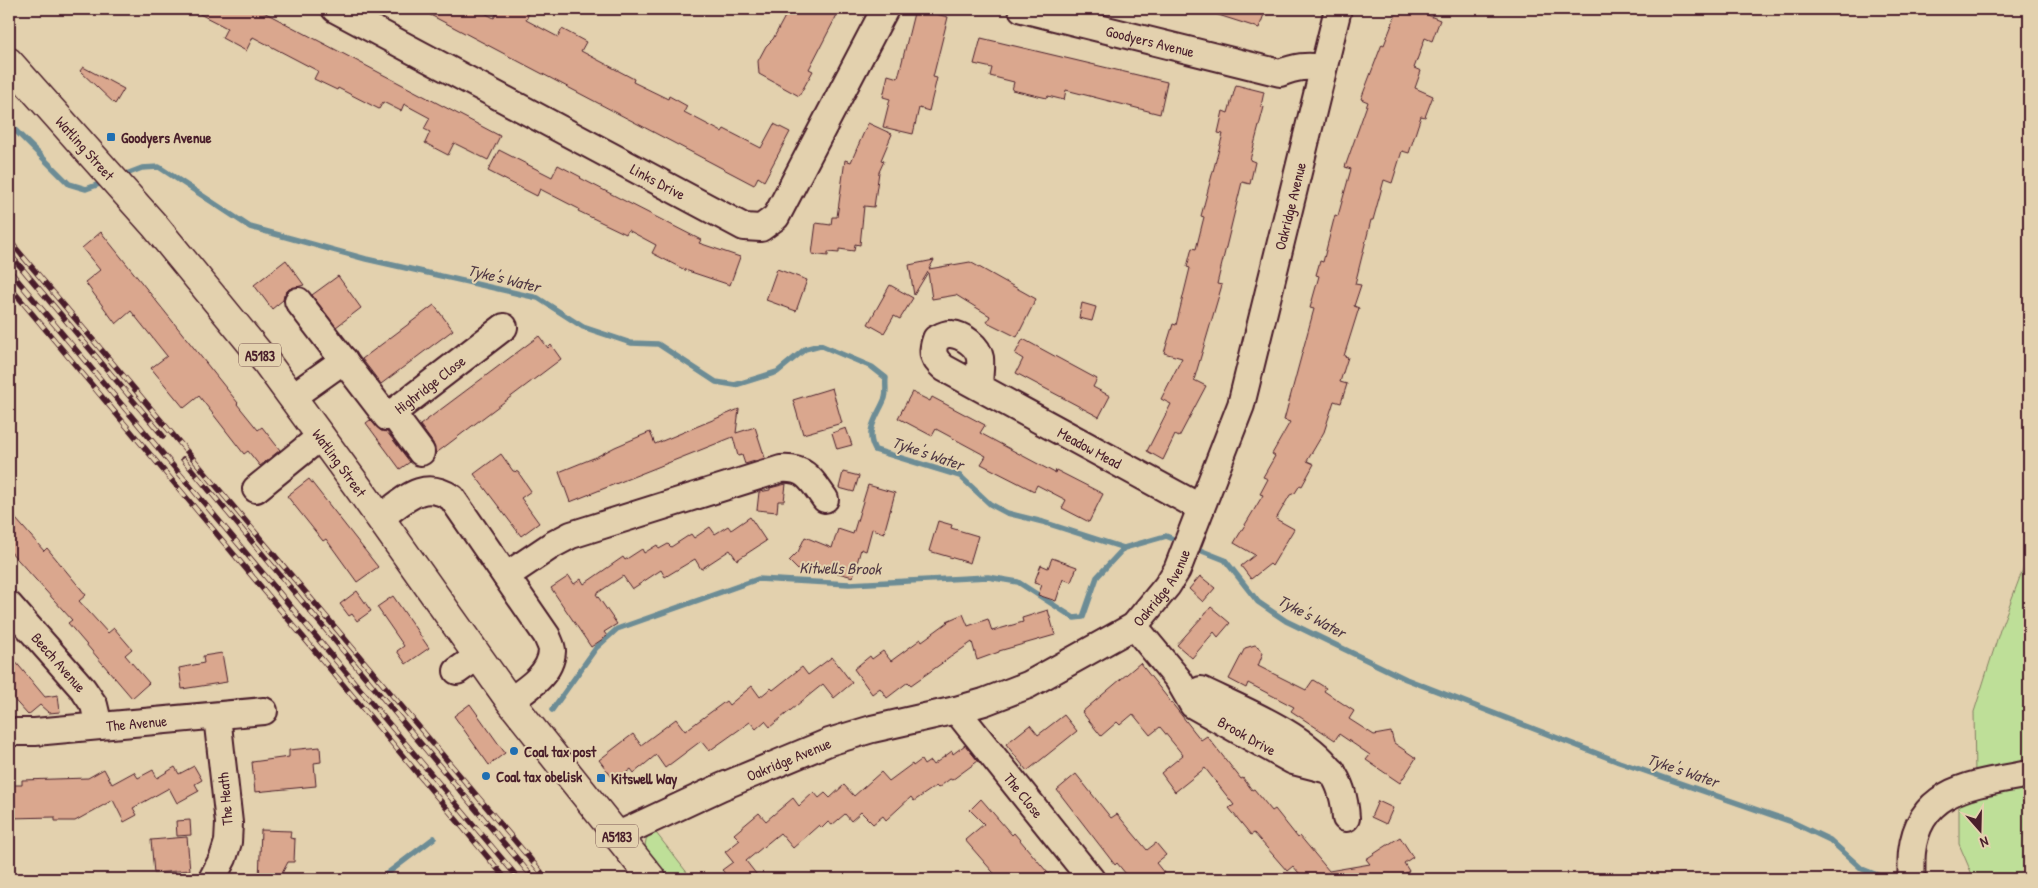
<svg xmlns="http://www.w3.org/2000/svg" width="2038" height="888" viewBox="0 0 2038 888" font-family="'Patrick Hand',sans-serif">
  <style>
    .green { fill: #bedf98; stroke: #847f62 }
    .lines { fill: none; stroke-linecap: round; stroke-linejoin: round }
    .stream { stroke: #6c8c95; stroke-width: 5.5 }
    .building { fill: #daa78e; stroke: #4a1f2b }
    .minor-casing { stroke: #4a1f2b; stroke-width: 30 }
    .major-casing { stroke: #4a1f2b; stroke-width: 31 }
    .minor { stroke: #e3d1ae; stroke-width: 26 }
    .major { stroke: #e3d1ae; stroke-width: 28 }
    .rail-casing { stroke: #4a1f2b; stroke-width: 5.5 }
    .rail { stroke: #e3d1ae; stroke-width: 4; stroke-dasharray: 11; stroke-linecap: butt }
    .poi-dot { fill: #1f6fb2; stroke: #e3d1ae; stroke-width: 2 }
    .labels { text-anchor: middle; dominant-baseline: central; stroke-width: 4; stroke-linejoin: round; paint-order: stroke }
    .shield { fill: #e3d1ae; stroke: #785452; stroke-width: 1 }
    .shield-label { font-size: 14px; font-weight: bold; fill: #4a1f2b }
    .street-label { font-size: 15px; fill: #4a1f2b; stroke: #e3d1ae }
    .poi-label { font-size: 15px; font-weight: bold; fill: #4a1f2b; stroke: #e3d1ae; text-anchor: start }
    .water-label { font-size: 16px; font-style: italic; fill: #523a45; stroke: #e3d1ae }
  </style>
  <rect width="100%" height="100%" fill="#e3d1ae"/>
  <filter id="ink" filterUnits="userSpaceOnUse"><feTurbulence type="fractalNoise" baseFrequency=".02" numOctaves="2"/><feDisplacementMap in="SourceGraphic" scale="10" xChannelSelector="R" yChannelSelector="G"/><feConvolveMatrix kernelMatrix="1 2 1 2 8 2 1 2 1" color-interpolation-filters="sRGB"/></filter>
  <g filter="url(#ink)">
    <path class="green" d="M2029,553V762L1975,776L1974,712L2000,630Z
      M2029,781V879H1974L1959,844V798Z
      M653,829L692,879H668C654,863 634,849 653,829Z"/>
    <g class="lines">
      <path class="stream" d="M9,124L69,184L86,189L105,182
        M121,176L142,168L159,167L250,227L366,259L538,298L583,327L631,343L658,344L716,382L735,385L777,372L805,349L820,345L872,367L886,378C885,384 887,392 885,398C878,416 864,430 875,450L960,476L990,504L1007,513L1043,522L1124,548L1166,536L1181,542
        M1192,547L1225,560L1258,602L1286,621L1406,679L1619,762L1792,822L1830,840L1862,869L1887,879
        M552,710L596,648L617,629L758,579L849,584L988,577L1018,582L1074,618L1083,617L1097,577L1124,548
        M380,879L434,838"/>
    </g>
    <path class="building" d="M190,9H258L500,136L488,160L454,143L448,155L425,143L430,132L424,129L430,118L404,104L401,111L383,102L379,109L338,88L337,90L314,79L318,71L253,37L246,51L222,38L227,28Z
      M419,9H477L494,18L499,9H521L529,13L526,20L558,37L562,29L586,42L581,51L634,79L633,82L668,99L669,96L687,106L684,112L722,132L724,129L761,148L774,124L790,132L764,181L758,177L754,185Z
      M789,9H840L809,69L813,71L799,96L759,74L758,61L766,46L773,39Z
      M915,9L948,17L933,77L937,78L929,111L919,108L913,134L883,127L890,99L883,97L888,75L898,78Z
      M1210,9H1266L1259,28L1209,12Z
      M1398,9H1427L1425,14L1440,20L1432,41L1425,38L1414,68L1421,71L1415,88L1433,96L1425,117L1421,116L1409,153L1402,151L1392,183L1384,180L1373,220H1371L1355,284L1361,285L1354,306L1359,308L1344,356L1348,357L1340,382L1347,384L1341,403L1334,401L1324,432L1307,461L1314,464L1302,486L1300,485L1295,493L1290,495L1276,519L1294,529L1272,566L1270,564L1251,579L1241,566L1255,555L1234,543L1263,495L1260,494L1268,479L1263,477L1275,456L1272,454L1290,422L1284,420L1314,309L1310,308L1319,276L1316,275L1320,261L1323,262L1335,215L1338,216L1351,169L1345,167L1368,102L1361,99L1382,44L1384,45Z
      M981,38L1167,82L1160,114L1066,90L1064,100L1048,96L1047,98L1012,90L1014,82L990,76L992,68L974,64Z
      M83,67L124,89L115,104L80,71Z
      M1236,85L1264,92L1261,106L1264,107L1250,160L1255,162L1250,184L1242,182L1217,284L1222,285L1194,380L1206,386L1179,437L1175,435L1163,460L1147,451L1171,404L1161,399L1182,358L1164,353L1173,324L1176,325L1190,268L1187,267L1192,248L1196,249L1204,217L1201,216L1223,134L1218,133L1223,111L1228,113Z
      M868,123L892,134L881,160L884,161L879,172L874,207L864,206L860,245L855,244L854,251L839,249V253L828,252V256L812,254L816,223L831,225L832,217H837L845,160L851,162Z
      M499,150L552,177L558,165L581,177L580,178L701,240L699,243L740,257L730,285L685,270L652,253L656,245L628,230L626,234L578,211L579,209L540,189L537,196L488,171Z
      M101,232L238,403L237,404L258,430L262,427L280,450L260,466L248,451L244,454L199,396L184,408L151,368L167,356L131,311L116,324L85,282L100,270L82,248Z
      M286,260L304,285L289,289L284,295L283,300L272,309L254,285Z
      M934,260L929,269L970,262L1036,299L1017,337L987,322L990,316L956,295L932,299L928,272L914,295L909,265Z
      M777,269L807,280L796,311L766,300Z
      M338,276L361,308L336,327L312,295Z
      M890,285L913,298L900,319L894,316L884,333L868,324Z
      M1082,303L1096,307L1092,321L1079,318Z
      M434,305L453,330L381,384L362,359Z
      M539,336L548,348L551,345L561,359L435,454L433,443L420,425Z
      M1023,339L1097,379L1093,387L1110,396L1099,417L1016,373L1023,359L1015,354Z
      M832,388L842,423L803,434L793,400Z
      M912,392L930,401L932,397L985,425L980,433L1055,473L1056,470L1103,494L1089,522L1062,508L1066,500L1037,485L1034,491L981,464L986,456L936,429L932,436L898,418Z
      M739,409L736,433L755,427L765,458L745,464L742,455L738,456L733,437L570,502L559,472L596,457L615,447L650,432L655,444Z
      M370,420L381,431L387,432L410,462L400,469L366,423Z
      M846,428L852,445L837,449L832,433Z
      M501,454L513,471L518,472L531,491L521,498L539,523L521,536L474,474Z
      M843,472L859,476L854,492L839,488Z
      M309,479L378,567L357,582L326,539L323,541L287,496Z
      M786,484L784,501H778L777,512L757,510L759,492L770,490V488Z
      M868,485L895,493L884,533L872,529L866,551L861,549L853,577L809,565L801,573L789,561L798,552L805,537L832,548L838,529L853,534Z
      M9,511L44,551L47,548L86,595L79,601L108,633L114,628L132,649L125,655L149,683L132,698L68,623L72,620L9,550Z
      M750,517L766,541L737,560L730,550L701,569L695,559L665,577L661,570L632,589L623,576L596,594L617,624L604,632L607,636L591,647L551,588L569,576L574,584L581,579L584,584L623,557L625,560L642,549L644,553L657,545L659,549L668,544L671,547L691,534L694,538L710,527L715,534L728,526L731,530Z
      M938,521L952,525L951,528L978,536L970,563L929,551Z
      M1052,558L1077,567L1071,582L1063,579L1056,601L1038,595L1042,585L1034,583L1041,565L1048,568Z
      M1200,576L1215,588L1203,602L1189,589Z
      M357,591L371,611L357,621L352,614L349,616L340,604Z
      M393,596L429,648L406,664L397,651L404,646L377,607Z
      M1211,607L1230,623L1218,637L1214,632L1192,658L1177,645Z
      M1048,610L1055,635L999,651V652L977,660L972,642L911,685L908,682L887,698L880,688L872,694L854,669L870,656L872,659L883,651L891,661L921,639L922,641L948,622L947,621L963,614L968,626L988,619L992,631L1023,622L1022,618Z
      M1255,645L1260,648L1263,653L1258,666L1306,690L1313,680L1326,688L1324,691L1354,711L1349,719L1374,735L1391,732L1394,743L1416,758L1400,783L1366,760L1370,755L1339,734L1335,740L1291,711L1294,707L1248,683L1246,688L1229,679L1245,648Z
      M222,653L227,682L182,689L179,668L204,663L203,656Z
      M9,654L45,697L58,695L60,712L49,713L40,705L28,715L9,694Z
      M832,657L852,683L834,698L823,684L770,727L765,721L756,729L750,722L709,751L701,741L665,768L656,755L634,773L631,769L615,781L599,760L633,734L641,745L676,719L685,731L726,701L729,705L752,686L760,697L771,688L773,690L802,667L808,675Z
      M1140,663L1201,740L1207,736L1241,779L1243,778L1252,790L1254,789L1272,811L1275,809L1298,838L1300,836L1329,871L1370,864L1366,859L1400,837L1413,857L1404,863L1409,871L1396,879H1304L1293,866L1287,871L1254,833L1251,835L1229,808L1234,805L1205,768L1175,792L1161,773L1183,755L1160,727L1150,735L1133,714L1120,725L1117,722L1101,736L1082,712Z
      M470,704L505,753L489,765L454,716Z
      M1064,715L1077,731L1027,771L1006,744L1030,725L1038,735Z
      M965,745L978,761L952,780L950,779L938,788L936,786L914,801L911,797L886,820L883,816L873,824L861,812L851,821L845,814L832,825L828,822L822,828L819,825L793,848L780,833L746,861L760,879H730L722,870L733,862L725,852L740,840L734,834L759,813L766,821L793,798L799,806L814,792L819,798L825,793L830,798L844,785L854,796L881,772L889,781L912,764L913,766L921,760L924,765L930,761L933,765L952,751L953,754Z
      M320,747L321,762L314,763L316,786L255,792L252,762L289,757V750Z
      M194,766L202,780L195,784L199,791L177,803L169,788L133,808L137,815L124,822L113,800L75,821H55V817L10,818L9,785H22V780L88,778L104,769L112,784L134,772L138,778L153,770L157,778L175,767L179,774Z
      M1076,774L1111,818L1117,814L1147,850L1156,843L1166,855L1156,863L1169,879H1130L1117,863L1115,865L1057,790Z
      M981,799L1012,835L1014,833L1053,879H999L965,840L984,824L970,810Z
      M1378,801L1393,808L1386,824L1371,817Z
      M190,820L191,835L177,836L176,821Z
      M261,830L291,831L290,838L295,839L294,862H288L279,879H259Z
      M187,837L190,870L154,873L151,840Z"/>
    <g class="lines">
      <g class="minor-casing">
        <g id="minor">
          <path id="s1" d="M335,9L744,227L761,228L776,217L885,9"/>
          <path id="s2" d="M1022,9L1280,73C1295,67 1307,65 1323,68"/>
          <path id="s3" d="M298,301L387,417L504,327"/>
          <path id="s4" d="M979,387C979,378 981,367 980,358C978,346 963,335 951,334C946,333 940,337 936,339C931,353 933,358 944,368L1201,508"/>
          <path d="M292,397L344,360"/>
          <path d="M392,413L421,452"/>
          <path d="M256,489L321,436"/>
          <path d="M380,518C404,501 422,478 452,498L547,636C548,640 552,646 552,651C551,674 527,689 510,701"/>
          <path d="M506,576L552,545L571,535L781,469C806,467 812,481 825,499"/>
          <path id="s5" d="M9,605L83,689L94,705L99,726"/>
          <path id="s6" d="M1134,626L1178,679L1193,705L1293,761L1332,771"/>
          <path d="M457,671L478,656"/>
          <path d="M1201,690C1240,709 1306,735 1331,771C1341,784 1345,802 1346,818"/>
          <path id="s7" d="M956,710L1091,879"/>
          <path id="s8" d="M9,732H35L264,711"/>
          <path id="s9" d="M616,836L721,787L829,742L872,729L956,710L984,702L1028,685L1134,626L1167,586L1177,570L1241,405L1338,9"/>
          <path d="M212,879L223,858L228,842L229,823L217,716"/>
          <path d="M1911,879C1912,870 1911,861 1912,852C1919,786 1978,784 2029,774"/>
        </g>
      </g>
      <g class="major-casing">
        <g id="major">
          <path id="s10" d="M9,62L155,226L267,363L360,490L510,701L652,879"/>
        </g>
      </g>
      <use href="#minor" class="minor"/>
      <use href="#major" class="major"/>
      <g class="rail-casing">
        <path id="rail" d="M9,240L547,879
          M9,253L163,436
          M9,270L519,879
          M9,286L506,879
          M183,459L534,879"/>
      </g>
      <use href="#rail" class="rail"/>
    </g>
  </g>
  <g class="poi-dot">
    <rect x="106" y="132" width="10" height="10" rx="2.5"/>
    <circle cx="514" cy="751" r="5"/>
    <circle cx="486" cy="776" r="5"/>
    <rect x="596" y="773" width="10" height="10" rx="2.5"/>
  </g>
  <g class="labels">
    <g class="shield">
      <rect x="239" y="343.5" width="42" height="23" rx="4"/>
      <rect x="596" y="824.5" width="42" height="23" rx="4"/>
    </g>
    <g class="shield-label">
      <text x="260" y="355">A5183</text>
      <text x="617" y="836">A5183</text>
    </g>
    <g class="street-label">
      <text stroke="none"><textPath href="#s2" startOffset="132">Goodyers Avenue</textPath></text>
      <text stroke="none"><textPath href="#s10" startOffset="115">Watling Street</textPath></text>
      <text stroke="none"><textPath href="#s1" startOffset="366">Links Drive</textPath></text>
      <text stroke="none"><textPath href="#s9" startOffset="1014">Oakridge Avenue</textPath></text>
      <text stroke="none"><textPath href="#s3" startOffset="200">Highridge Close</textPath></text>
      <text stroke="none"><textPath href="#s4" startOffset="284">Meadow Mead</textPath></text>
      <text stroke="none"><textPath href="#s10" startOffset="520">Watling Street</textPath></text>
      <text stroke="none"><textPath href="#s9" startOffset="609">Oakridge Avenue</textPath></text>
      <text stroke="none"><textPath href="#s5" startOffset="76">Beech Avenue</textPath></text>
      <text stroke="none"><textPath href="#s8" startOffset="128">The Avenue</textPath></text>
      <text stroke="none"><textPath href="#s6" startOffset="161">Brook Drive</textPath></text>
      <text stroke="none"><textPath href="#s9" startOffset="189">Oakridge Avenue</textPath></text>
      <text stroke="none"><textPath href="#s7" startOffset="109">The Close</textPath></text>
      <text transform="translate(225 799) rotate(-95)">The Heath</text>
    </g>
    <g class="poi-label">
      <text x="121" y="137">Goodyers Avenue</text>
      <text x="524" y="751">Coal tax post</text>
      <text x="496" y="776">Coal tax obelisk</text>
      <text x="611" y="778">Kitswell Way</text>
    </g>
    <g class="water-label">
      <text transform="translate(504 278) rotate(14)">Tyke's Water</text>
      <text transform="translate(928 453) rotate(19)">Tyke's Water</text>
      <text transform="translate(840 568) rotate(1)">Kitwells Brook</text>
      <text transform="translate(1312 616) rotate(28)">Tyke's Water</text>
      <text transform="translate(1683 770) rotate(19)">Tyke's Water</text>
    </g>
  </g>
  <rect width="2038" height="888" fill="none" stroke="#e3d1ae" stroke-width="30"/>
  <rect x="15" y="15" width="2008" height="858" fill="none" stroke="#4a1f2b" stroke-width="2" filter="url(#ink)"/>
  <g transform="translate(1980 830) rotate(160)" stroke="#e3d1ae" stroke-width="4" paint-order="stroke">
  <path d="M0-4L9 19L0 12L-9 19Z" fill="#4a1f2b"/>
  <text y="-8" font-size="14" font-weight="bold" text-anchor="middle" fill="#4a1f2b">N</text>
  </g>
</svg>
